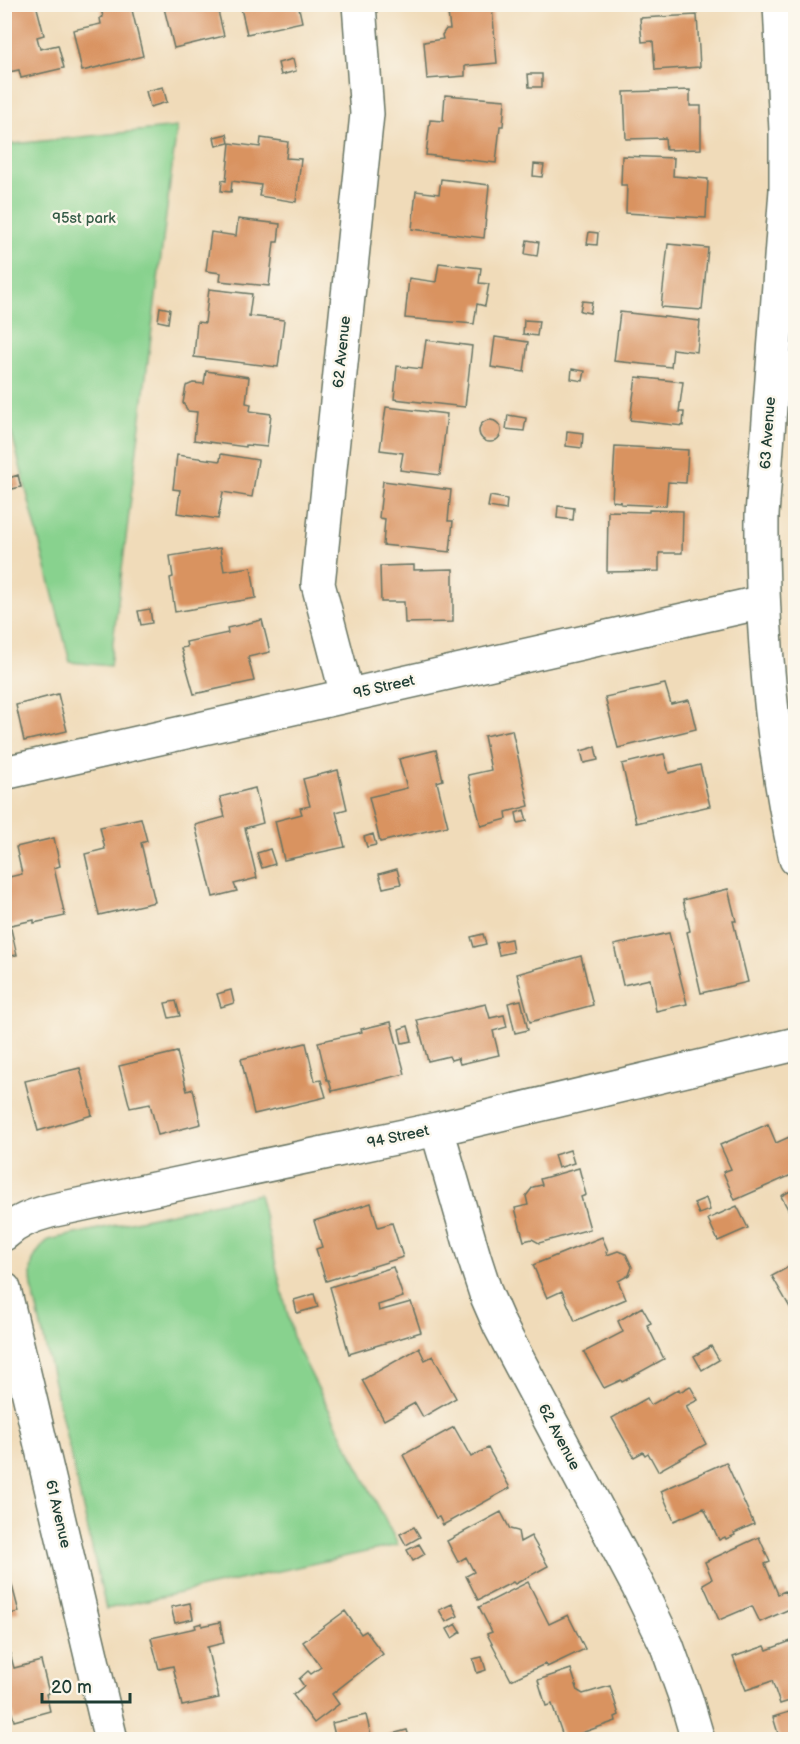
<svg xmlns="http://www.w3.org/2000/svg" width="800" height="1744" viewBox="0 0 800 1744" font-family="'Balsamiq Sans',sans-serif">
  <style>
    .green { fill: #88d28e; stroke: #548861; stroke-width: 1.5 }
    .building { fill: #d99361 }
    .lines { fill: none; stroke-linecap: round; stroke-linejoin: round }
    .minor-casing { stroke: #687463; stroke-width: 36 }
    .tertiary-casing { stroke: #687463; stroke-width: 36 }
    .minor { stroke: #fff; stroke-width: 33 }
    .tertiary { stroke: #fff; stroke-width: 33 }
    .labels { text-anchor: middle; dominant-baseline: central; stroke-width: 5; stroke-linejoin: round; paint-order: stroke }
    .park-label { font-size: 15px; fill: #345b46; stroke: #fbf7ec }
    .street-label { font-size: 15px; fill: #1f3d34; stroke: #fbf7ec }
  </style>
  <rect width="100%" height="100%" fill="#fbf7ec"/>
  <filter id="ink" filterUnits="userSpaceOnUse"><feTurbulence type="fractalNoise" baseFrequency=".0167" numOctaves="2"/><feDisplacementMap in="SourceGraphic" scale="12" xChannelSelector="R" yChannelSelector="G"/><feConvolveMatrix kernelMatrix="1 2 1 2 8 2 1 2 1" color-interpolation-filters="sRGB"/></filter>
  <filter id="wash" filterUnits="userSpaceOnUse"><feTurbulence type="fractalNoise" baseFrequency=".008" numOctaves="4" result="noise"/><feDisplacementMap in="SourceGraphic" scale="24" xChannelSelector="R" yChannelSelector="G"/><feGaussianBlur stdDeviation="1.35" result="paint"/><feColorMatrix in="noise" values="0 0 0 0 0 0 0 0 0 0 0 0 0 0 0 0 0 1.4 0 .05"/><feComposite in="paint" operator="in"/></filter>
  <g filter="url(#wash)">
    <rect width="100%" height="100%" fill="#f0dbb9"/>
    <path class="green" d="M177,127L110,666L70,662L5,407V145Z
      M259,1194L294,1341L398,1545L106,1609L32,1287C29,1265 32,1256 48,1240Z"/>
    <g id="blocks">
      <path class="building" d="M18,4H36L44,35L37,37L40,49L58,45L64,68L21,78L19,70L4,73V8Z
        M100,4H134L135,9L132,10L143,56L82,71L73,30L101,24L100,18L103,17Z
        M163,4H223L217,7L224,36L174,48Z
        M240,4H298L302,22L247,34Z
        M492,7L497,63L465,66V76L427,79L424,42L443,39L442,35L446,29H450L448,13Z
        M697,15L700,67L655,70L653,41L642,42L640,18Z
        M293,59L296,71L281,75L278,63Z
        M528,74H542V87H529Z
        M163,87L167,102L150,107L146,91Z
        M690,90V106H701V149L666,150L665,138L626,139L624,92Z
        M445,95L505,100L503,126H500L496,163L426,155L430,120L443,121Z
        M227,134L229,143L216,146L214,137Z
        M261,138L288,142L286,158L301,159L296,202L259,196L261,185L232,181L231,192L221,191L222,180L226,181L230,143L260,147Z
        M622,156L674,158L673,176L708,179L706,218L626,213L627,185H621Z
        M534,164L544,165L542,177L533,176Z
        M441,179L489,185L484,238L412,229L416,191L439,194Z
        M238,219L280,224L278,242H274L269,286L220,281L221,273L206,271L211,232L236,236Z
        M589,232L598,233L597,245L587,244Z
        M527,240L539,242L537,256L525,254Z
        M668,244L708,248L702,310L661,307Z
        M439,263L481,268L479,283L489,284L485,306L477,304L474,324L405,318L409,278L436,282Z
        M209,289L252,294L249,316L284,320L278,367L194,357L197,322L205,323Z
        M582,301L592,302L590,313L580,311Z
        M160,307L170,309L168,323L158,321Z
        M620,312L700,321L697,352L673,349L671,367L614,361Z
        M524,320L539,321L537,336L523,334Z
        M495,337L528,342L524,372L491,367Z
        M426,340L472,346L465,407L394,399L397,366L422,369Z
        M572,369L585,371L583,381L571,379Z
        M206,371L249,377L246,403L251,404L250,411L271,414L267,447L246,445V447L194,440L197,412L188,411L183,403L186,386L193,383L204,384Z
        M636,377L683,382L679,412H684L683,426L630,420Z
        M386,407L447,414L440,475L400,470L403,453L380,450Z
        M508,415L526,418L524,431L506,429Z
        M479 431a11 11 0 1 1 22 0a11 11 0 1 1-22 0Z
        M567,431L583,433L582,448L566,446Z
        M615,446L688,450L686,483L668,482L666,506L621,504V502L612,501Z
        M221,454L258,460L252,497L223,492L218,519L177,513L180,490L173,489L177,455L220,461Z
        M18,475L21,487L12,489L9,478Z
        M383,481L451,490L448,521H453L450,552L383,545L385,519L379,518Z
        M490,496L507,499L506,510L488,507Z
        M558,506L574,508L573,520L557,518Z
        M649,510L683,511L682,553H659V571L607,572L608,511L649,512Z
        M220,548L224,571L251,567L256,598L175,612L170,578L173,577L170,556Z
        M414,565V570L453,569V622L405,623L404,602H381L380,566Z
        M150,609L152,623L141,625L138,611Z
        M262,620L270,652L248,657L254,681L194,694L181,648L187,647L186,642L228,633L227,628Z
        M665,684L671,704L689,700L696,729L618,748L605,697Z
        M58,694L67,731L24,741L16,705Z
        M512,730L529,806L506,812L507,819L481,826L468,775L491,770L484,736Z
        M595,747L598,760L584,763L581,751Z
        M436,750L443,780L437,782L448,826L380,842L369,797L407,788L399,759Z
        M664,754L669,773L700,765L710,806L636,823L622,764Z
        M338,770L347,809L336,812L345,847L284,860L275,821L302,814L300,808L310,806L303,779Z
        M255,788L263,823L245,828L257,878L234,884L237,891L213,897L195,825L225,817L220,797Z
        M524,810L527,821L518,823L516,813Z
        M141,818L147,841L141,843L155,902L99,915L85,854L105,849L100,827Z
        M373,834L376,845L367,847L364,837Z
        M54,838L60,866L54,868L65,916L34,923V920L6,926L5,878L22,874L16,847Z
        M270,849L275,864L262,868L257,853Z
        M397,869L401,884L383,888L379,874Z
        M728,889L736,921H733L748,982L701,993L687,932L690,931L683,900Z
        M11,929L17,955L4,957V931Z
        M669,933L687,1004L656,1011L650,979L623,985L614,945Z
        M483,934L486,944L474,947L471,937Z
        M511,939L513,952L499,955L496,942Z
        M581,956L593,1005L530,1022L517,974Z
        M231,990L234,1003L221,1007L217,994Z
        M521,1000L528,1030L515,1033L508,1003Z
        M176,1001L180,1016L169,1018L165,1003Z
        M486,1004L490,1018L504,1015L507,1027L493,1031L499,1055L460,1064L458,1058L451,1060L449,1056L428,1061L417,1020Z
        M391,1022L405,1074L332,1091L329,1080H327L318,1042L362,1032L361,1029Z
        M408,1026L412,1041L402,1043L399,1029Z
        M306,1043L315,1081L321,1080L326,1097L254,1114L241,1059Z
        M177,1052L187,1091L193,1089L201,1124L158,1135L150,1104L130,1108L119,1066Z
        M80,1068L92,1115L38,1131L25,1081Z
        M768,1124L776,1143L796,1134V1173L735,1200L723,1172L731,1169L720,1145Z
        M570,1150L574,1163L558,1168L554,1155Z
        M579,1168L586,1195L581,1197L590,1229L539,1243L532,1239L524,1241L515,1208L528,1205L526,1196L533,1187L542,1185L540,1179Z
        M796,1188V1224L781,1196Z
        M706,1198L710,1210L699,1214L694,1203Z
        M371,1203L378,1227L392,1223L403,1257L326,1281L316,1249L322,1247L314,1221Z
        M737,1206L748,1228L718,1241L708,1219Z
        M602,1237L608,1251L606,1252L607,1255L618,1251L626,1254L632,1267L629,1275L618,1281L626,1299L575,1321L562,1291L547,1298L533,1265Z
        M796,1263V1318L772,1276Z
        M393,1267L403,1297L378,1305L379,1311L411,1302L421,1332L349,1354L330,1287Z
        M314,1294L318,1307L297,1313L294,1300Z
        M642,1307L651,1323L647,1325L664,1359L622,1382L621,1380L604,1388L584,1352L623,1332L618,1321Z
        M711,1346L719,1360L702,1370L694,1356Z
        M419,1348L425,1360L433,1356L456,1398L423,1417L415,1403L384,1420L362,1380Z
        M690,1386L698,1400L686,1406L706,1444L658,1471L648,1453L645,1455L643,1452L634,1457L612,1418L647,1398L651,1405L679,1389L680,1392Z
        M454,1427L471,1457L488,1448L510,1488L443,1525L439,1517L436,1518L403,1455Z
        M726,1462L754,1524L734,1533L735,1535L726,1539L725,1537L719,1540L704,1508L674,1521L661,1491Z
        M501,1512L510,1529L518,1531L520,1542L531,1536L548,1566L515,1584L513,1582L478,1600L466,1576L474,1572L466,1557L458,1562L447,1541Z
        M414,1527L420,1537L406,1545L400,1534Z
        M759,1537L770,1562L765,1564L778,1594L785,1591L792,1608L760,1622L752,1606L719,1620L703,1584L712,1579L705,1562Z
        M419,1544L425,1554L413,1561L407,1550Z
        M10,1578L19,1612L4,1615V1580Z
        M528,1582L549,1624L568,1615L585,1649L547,1667L545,1664L511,1680L487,1634L492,1632L479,1607Z
        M190,1603L193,1619L175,1623L171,1607Z
        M452,1604L458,1616L446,1622L439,1610Z
        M345,1611L361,1634L366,1631L383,1654L332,1694L339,1704L314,1723L293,1695L304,1686L299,1679L308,1671L311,1674L321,1667L303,1642Z
        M220,1622L224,1643L207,1647L219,1698L182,1706L173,1666L159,1669L151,1638L196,1628L195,1625L202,1623V1626Z
        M456,1624L461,1632L452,1638L447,1629Z
        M796,1639V1699L780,1704L772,1681L746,1690L733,1657L765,1646L767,1650Z
        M4,1642H7L14,1668L41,1661L49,1693L46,1694L50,1711L14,1721L12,1713L4,1712Z
        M482,1657L486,1670L477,1673L473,1659Z
        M571,1669L578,1691L583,1694L610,1686L619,1715L615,1717L616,1721L564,1739L552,1704L546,1706L538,1680Z
        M796,1710V1740H780L773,1717Z
        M366,1715L372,1740H336L332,1723Z
        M407,1730L410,1740H373V1739Z"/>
    </g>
  </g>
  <g filter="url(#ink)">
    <use href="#blocks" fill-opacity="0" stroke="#687463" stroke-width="1.5"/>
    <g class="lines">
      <g class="minor-casing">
        <path id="minor" d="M347,695L318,584L367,114L359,4
          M4,773L763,602
          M437,1129L474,1257L486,1294L500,1326L638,1586L667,1646L686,1699L698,1740
          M4,1234C18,1221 32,1216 50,1211L437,1129L796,1044
          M4,1289L111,1740"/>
      </g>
      <g class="tertiary-casing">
        <path id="tertiary" d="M780,4L786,131V190L762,515C761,628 772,748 796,859"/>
      </g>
      <use href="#minor" class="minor"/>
      <use href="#tertiary" class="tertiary"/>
    </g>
  </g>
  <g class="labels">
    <g class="park-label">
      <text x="84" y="218">95st park</text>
    </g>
    <g class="street-label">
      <text transform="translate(342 352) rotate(-84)">62 Avenue</text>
      <text transform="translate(768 433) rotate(-86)">63 Avenue</text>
      <text transform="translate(384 687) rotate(-13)">95 Street</text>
      <text transform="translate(398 1137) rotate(-12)">94 Street</text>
      <text transform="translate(559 1437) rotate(62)">62 Avenue</text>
      <text transform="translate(58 1514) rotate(77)">61 Avenue</text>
    </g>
  </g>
  <rect width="800" height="1744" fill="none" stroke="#fbf7ec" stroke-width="24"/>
  <path d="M42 1693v9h88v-9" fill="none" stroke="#1f3d34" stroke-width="3"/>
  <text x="51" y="1693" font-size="18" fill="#1f3d34" stroke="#fbf7ec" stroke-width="4.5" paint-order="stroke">20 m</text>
</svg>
